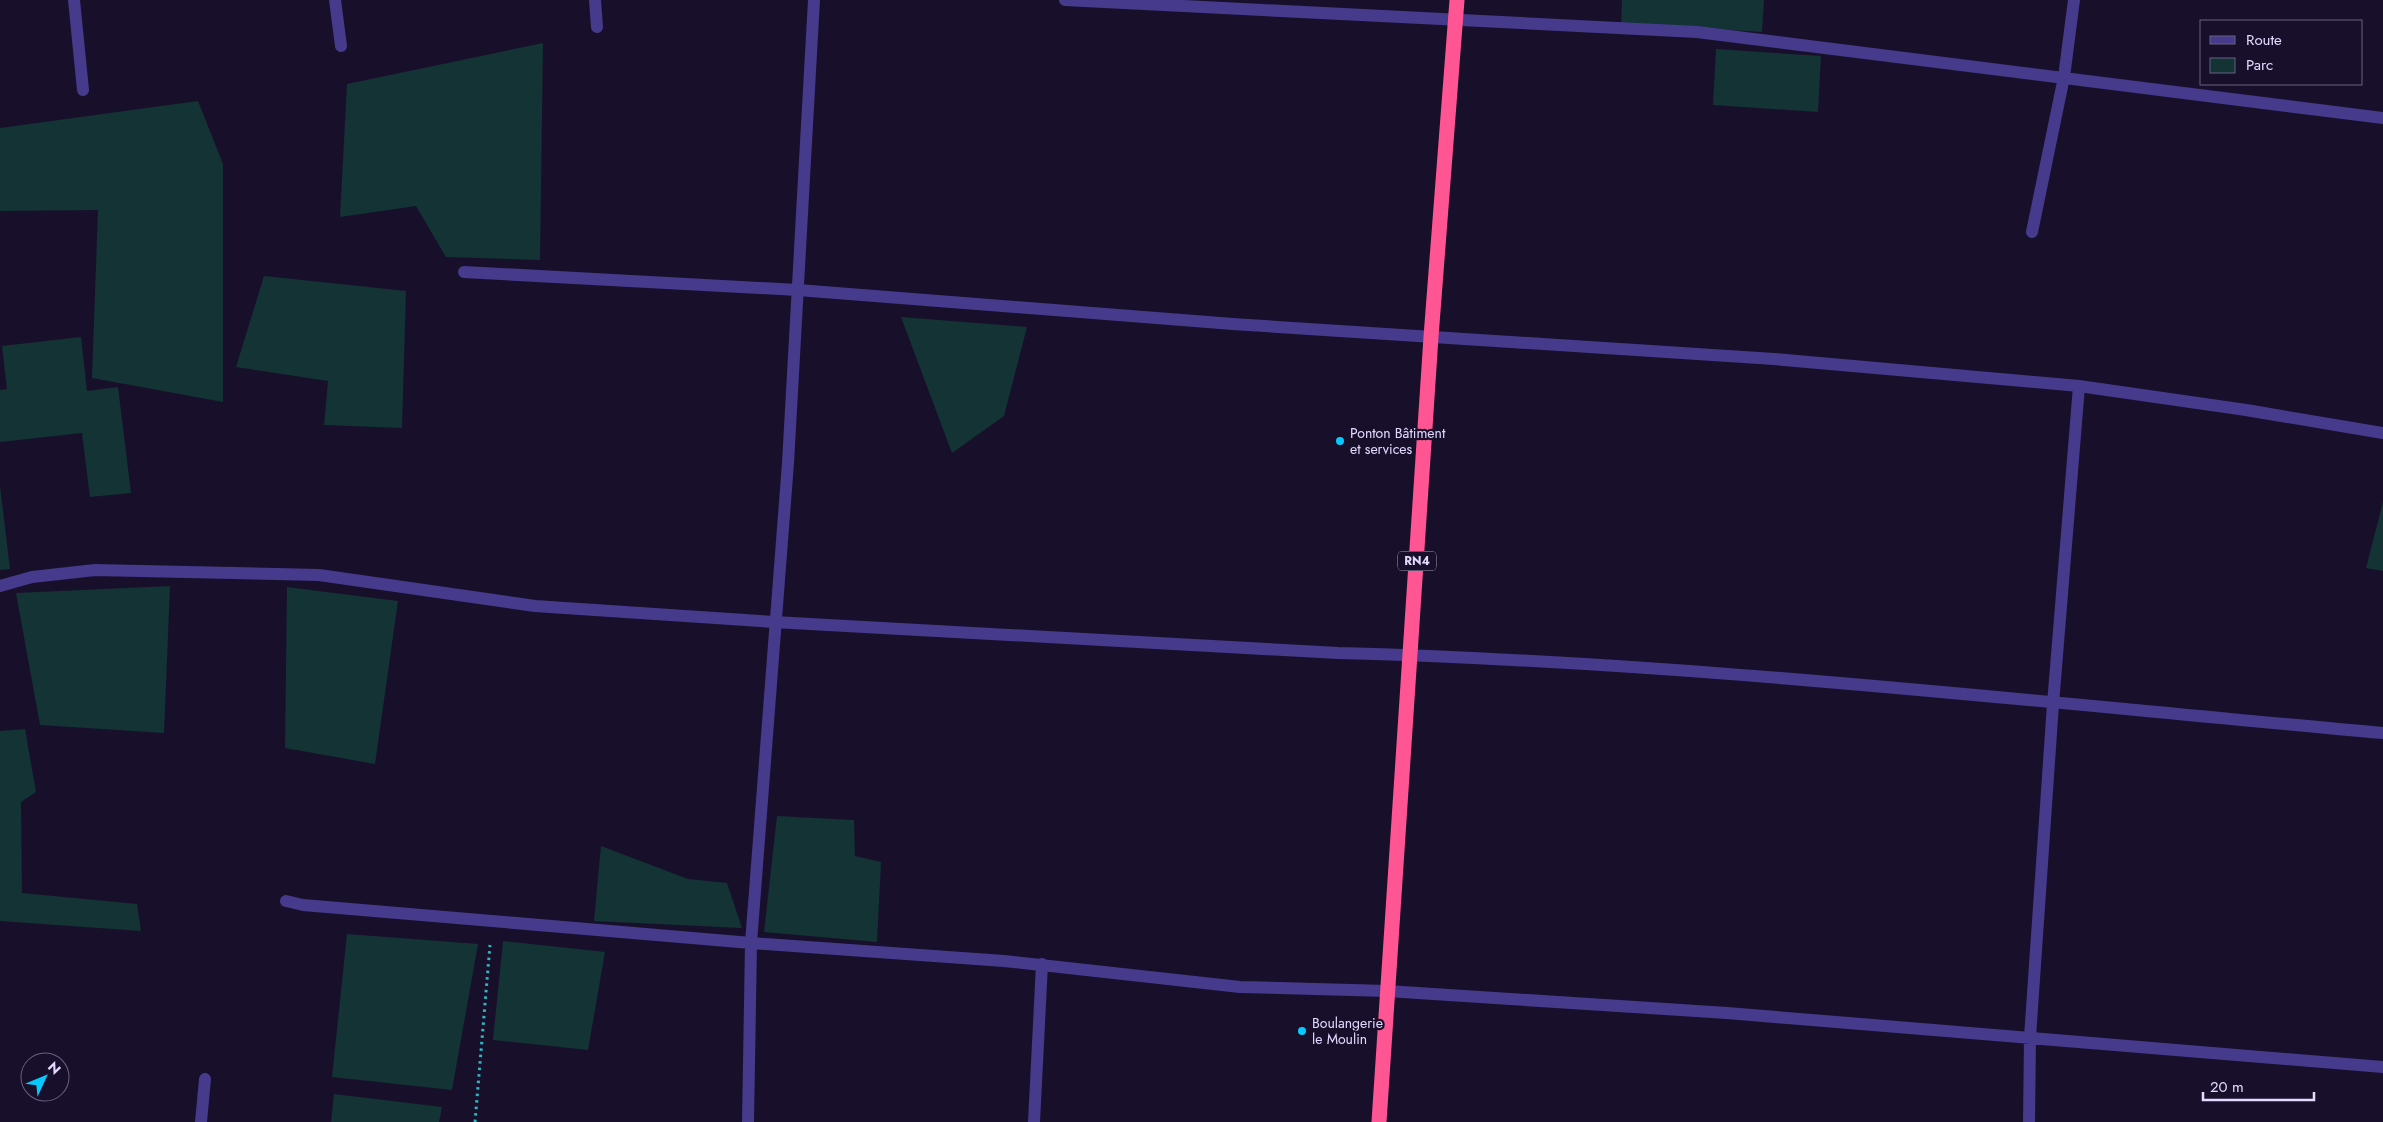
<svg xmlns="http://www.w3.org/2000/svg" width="2383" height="1122" viewBox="0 0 2383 1122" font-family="Jost,sans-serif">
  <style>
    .green { fill: #133335 }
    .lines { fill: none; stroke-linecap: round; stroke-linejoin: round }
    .path { stroke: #2cb9c1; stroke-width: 3; stroke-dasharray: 2.5 4; stroke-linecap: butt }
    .minor { stroke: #463a8c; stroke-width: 12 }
    .highway { stroke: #ff5593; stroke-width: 15 }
    .poi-dot { fill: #06c9ff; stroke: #18102b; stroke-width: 2 }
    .labels { text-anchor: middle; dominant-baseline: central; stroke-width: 4.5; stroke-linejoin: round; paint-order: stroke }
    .shield { fill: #18102b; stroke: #a69dbf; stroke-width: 1 }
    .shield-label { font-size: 12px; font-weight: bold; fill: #e3daff }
    .poi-label { font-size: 14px; fill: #e3daff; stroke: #18102b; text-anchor: start }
  </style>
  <rect width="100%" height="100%" fill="#18102b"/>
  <path class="green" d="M1622,0H1764L1762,32L1621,23Z
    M543,43L540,260L446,257L416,206L340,217L347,84Z
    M1716,49L1821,56L1818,112L1713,105Z
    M198,101L223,164V402L92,378L98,210L0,211V128Z
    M264,276L406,291L402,428L324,425L328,381L236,367Z
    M901,317L1027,327L1004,416L952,453Z
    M81,337L87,391L118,387L131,493L90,497L82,433L0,442V390L7,389L2,346Z
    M0,486L10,569L0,570Z
    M2383,502V571L2366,568Z
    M170,586L164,733L40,725L16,593Z
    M287,587L398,601L375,764L285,748Z
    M25,729L36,792L21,802L22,893L137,904L141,931L0,921V731Z
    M777,816L854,820L855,856L881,862L877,942L764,932Z
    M601,846L688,879L727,883L742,928L594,921Z
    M347,934L478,944L452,1090L332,1077Z
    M503,941L605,952L588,1050L493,1040Z
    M334,1094L442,1107L439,1122H331Z"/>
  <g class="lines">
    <path class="path" d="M475,1122L490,945"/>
    <path class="minor" d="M74,0L83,90
      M335,0L341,46
      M595,0L597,27
      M1065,0L1697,32L2383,118
      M2032,232L2064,77L2074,0
      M464,272L798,290L1233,324L1774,359L2079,386L2246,410L2383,433
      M0,586L32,577L95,570L319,575L535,606L774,622L1338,653C1687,662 2035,702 2383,733
      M286,901L303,905L751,943L1004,961L1240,987L1387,991L1727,1013L2383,1067
      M201,1122L205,1079
      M748,1122L751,943L788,463L814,0
      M1034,1122L1042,964
      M2029,1122L2030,1037L2053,704L2079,386"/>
    <path class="highway" d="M1379,1122L1431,337L1457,0"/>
  </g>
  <g class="poi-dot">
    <circle cx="1340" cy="441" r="5"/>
    <circle cx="1302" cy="1031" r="5"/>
  </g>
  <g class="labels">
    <rect class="shield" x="1398" y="551.5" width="38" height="19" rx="4"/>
    <g class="shield-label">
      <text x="1417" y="561">RN4</text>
    </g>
    <g class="poi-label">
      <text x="1350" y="433">Ponton Bâtiment<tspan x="1350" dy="16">et services</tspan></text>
      <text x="1312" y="1023">Boulangerie<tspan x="1312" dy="16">le Moulin</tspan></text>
    </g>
  </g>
  <rect x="2200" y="20" width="162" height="65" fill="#18102b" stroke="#696180"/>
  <rect x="2210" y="36" width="25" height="8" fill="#463a8c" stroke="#696180"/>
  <text x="2246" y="45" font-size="15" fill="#e3daff">Route</text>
  <rect x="2210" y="58" width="25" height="15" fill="#133335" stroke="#696180"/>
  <text x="2246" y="70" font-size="15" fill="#e3daff">Parc</text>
  <g transform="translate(45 1077) rotate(46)"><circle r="24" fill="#18102b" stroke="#696180"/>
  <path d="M0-4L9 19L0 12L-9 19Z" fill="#06c9ff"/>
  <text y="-8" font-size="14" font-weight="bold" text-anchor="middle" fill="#e3daff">N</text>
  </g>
  <path d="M2203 1092v8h111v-8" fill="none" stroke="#e3daff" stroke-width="2.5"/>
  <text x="2210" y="1092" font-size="15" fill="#e3daff" stroke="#18102b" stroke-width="4" paint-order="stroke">20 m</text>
</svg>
